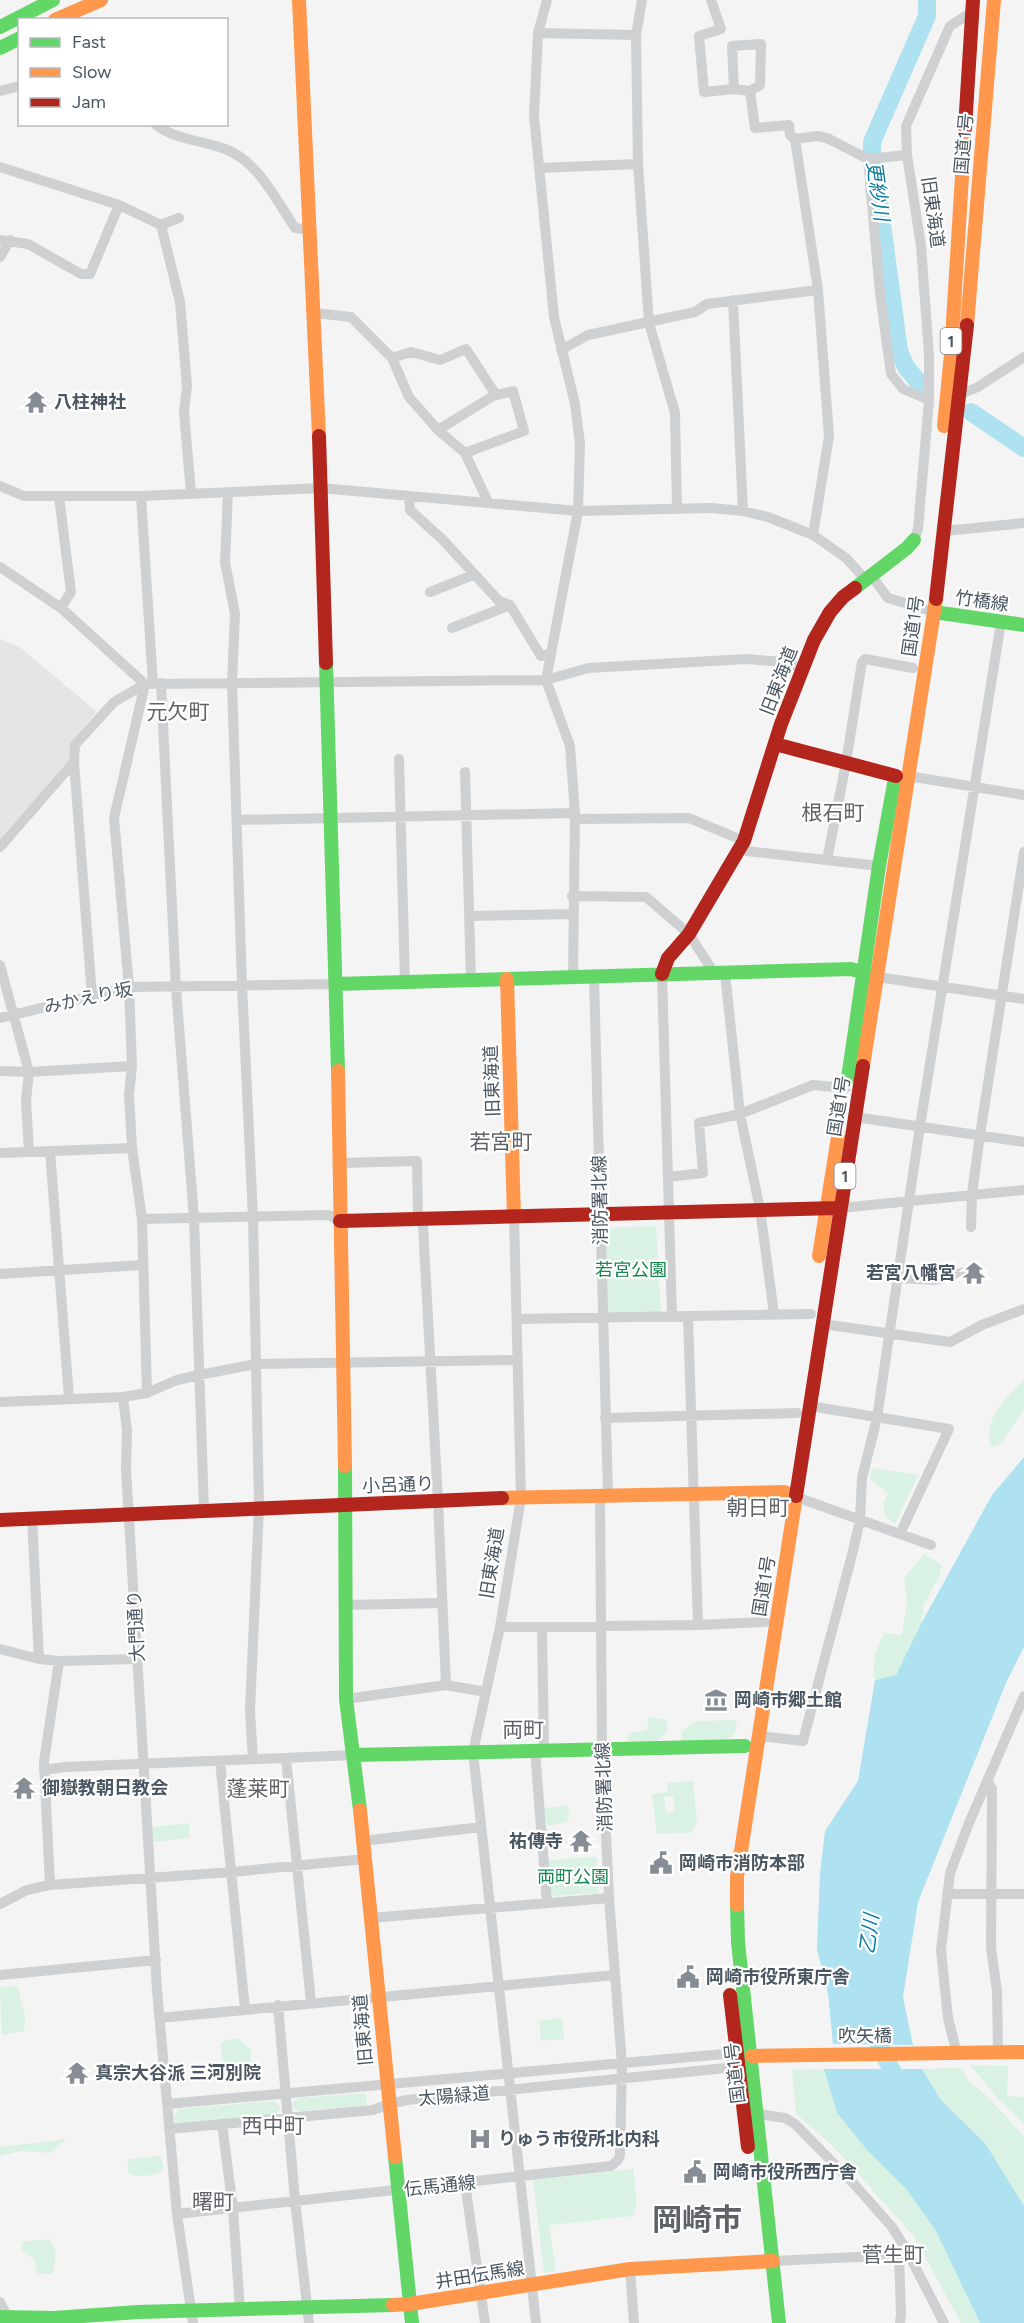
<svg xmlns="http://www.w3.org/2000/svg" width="1024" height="2323" viewBox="0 0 1024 2323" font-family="Figtree,'Noto Sans JP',sans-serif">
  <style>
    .education { fill: #e6e5e6 }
    .green { fill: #d9f2e3; fill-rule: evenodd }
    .water { fill: #aee2f0 }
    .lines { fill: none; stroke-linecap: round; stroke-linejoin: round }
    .river { stroke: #aee2f0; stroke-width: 18 }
    .street { stroke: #ced0d2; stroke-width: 10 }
    .fast { stroke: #63d668; stroke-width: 14 }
    .slow { stroke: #ff974d; stroke-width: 14 }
    .jam { stroke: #b3261e; stroke-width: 14 }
    .labels { text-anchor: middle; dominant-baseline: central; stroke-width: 4.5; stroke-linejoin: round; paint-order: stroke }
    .shield { fill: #fff; stroke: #808990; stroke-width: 1.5 }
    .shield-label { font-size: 16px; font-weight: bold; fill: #4a5661 }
    .street-label { font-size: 18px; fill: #4a5661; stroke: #fff }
    .poi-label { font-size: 18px; font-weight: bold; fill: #4a5661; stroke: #fff; text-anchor: start }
    .park-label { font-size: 18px; fill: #17864f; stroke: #fff }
    .water-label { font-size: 20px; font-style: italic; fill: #0c7c9b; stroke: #fff }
    .quarter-label { font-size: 21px; fill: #5f6368; stroke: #fff }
    .town-label { font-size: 30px; font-weight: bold; fill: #5f6368; stroke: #fff }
  </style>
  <rect width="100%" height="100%" fill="#f4f4f4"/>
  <path class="education" d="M0,639L21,648L97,712L71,743L69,760L0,839Z"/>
  <path class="green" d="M656,1226L661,1312L606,1315L601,1228Z
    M1024,1380V1410L999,1445L991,1447C983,1418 1005,1399 1024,1380Z
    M872,1468L918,1475L895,1524L886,1517L883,1504L888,1493L870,1479Z
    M924,1554L942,1565L939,1577L924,1604L922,1622L896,1676L875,1680C871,1664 877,1647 884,1633L902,1635L907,1602L904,1578Z
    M649,1717L667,1720V1732L657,1741H628L629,1733L647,1730Z
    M737,1720L735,1733L725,1741L681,1742L682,1731L697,1721Z
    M693,1781L697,1821L691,1833L657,1834L652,1794L668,1792L667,1783ZM673,1796L675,1811L666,1813L664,1797Z
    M568,1805L569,1817L567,1822L547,1826L545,1808Z
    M189,1823V1838L152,1842L151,1827Z
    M597,1857L598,1893L550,1896L547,1860Z
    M17,1985L25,2017L24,2031L2,2035L0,1988Z
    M562,2018L564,2039L541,2041L539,2021Z
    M237,2038L251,2050V2066L223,2069L221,2042Z
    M970,2065L1008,2066L1007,2096L1024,2097V2124L999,2100Z
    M962,2068L968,2080L992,2101L1024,2137V2206L985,2143L941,2100L922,2069Z
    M824,2069L837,2113L867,2150L907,2190L936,2231L980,2323H961L913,2235L831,2144L796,2114L792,2070Z
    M366,2093L367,2105L302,2111L295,2110L292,2105L298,2098Z
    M273,2101L280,2107L279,2112L274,2115L181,2125L176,2122L174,2117L179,2109Z
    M66,2139L51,2153L20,2151L0,2156V2147Z
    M162,2156L163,2170C153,2176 140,2178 129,2174L127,2167L129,2159Z
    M633,2169L637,2201L633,2216L549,2225L556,2271L544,2273L533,2180Z
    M49,2239L56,2252L53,2274H38L34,2259L22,2250V2242Z"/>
  <path class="water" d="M1024,1457V1647L1006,1683L918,1902L903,1997L913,2045L833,2044L828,1994L817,1949L820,1873L825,1831L858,1781L875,1680L896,1675L922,1622L992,1495Z
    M824,2069H922L941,2100L985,2143L1024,2206V2323H980L936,2231L907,2190L867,2150L837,2113Z"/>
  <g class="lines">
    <path class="river" d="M921,385L906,367L899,351L872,150V142L927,16V0
      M971,412L1024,448
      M877,2040L902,2091"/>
    <path class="street" d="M547,0L538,33L534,116L554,317L575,404L580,444L578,511L546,680L570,746L575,813L573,977
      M642,0L636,35L638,164L649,323L675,413L677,509
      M711,0L721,29L699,36L704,92L734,89L750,91L760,85L761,44L732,46L734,89
      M538,33L636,35
      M0,91L20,86
      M750,91L755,128L789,125L790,135L795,139
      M155,124C175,140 201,140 225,149C258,161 276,200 295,228L311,230
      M868,159L880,293L891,374L903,389L929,400
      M0,167L119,205
      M539,168L638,164
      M179,218L161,225L180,302L187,386L184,412L191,493
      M0,240L28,244L81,274H90L119,205L161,225
      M0,257L10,240
      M733,300L743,511
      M315,313L351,317L392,358L409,397L438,430L465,453L488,502
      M561,350L588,335L695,312L707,304L818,290
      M392,358L411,352L440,360L466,349L496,395
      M961,394L978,387L1024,357
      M438,430L493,396L513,391L524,431L465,453
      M0,486L24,496H141L321,488L578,511L711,508L743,511L768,517L813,535L846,558L865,579
      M228,492L225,562L235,614L232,683L242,985L253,1217L256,1364L259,1506L250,1711L253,1759
      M59,496L71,592L61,608
      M141,496L153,684
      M409,497L410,510L443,540L499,601L510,605L541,656L551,653
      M945,531L1024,523
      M813,535L829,436L818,290L795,139L817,136L827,138L868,159L907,155
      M914,540L918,529L929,400V355L921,246L907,155L906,126L950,26L972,12
      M0,567L61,608L145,684
      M870,574L888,598L934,612
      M430,592L473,575
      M452,628L510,605
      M161,683L176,988L194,1218L204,1510
      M145,684L114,818L129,987L132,1066L129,1095L132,1148L142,1219L147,1393
      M399,759L405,982
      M74,762L92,996
      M465,772L471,980
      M908,776L1024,795
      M575,819L689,818L744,841
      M237,820L575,813
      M0,847L74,762L75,745L114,702L145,684L546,680L588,668L747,659L782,662L802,668
      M738,850L879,866
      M827,860L846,763L862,662L865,659L913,668
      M572,896L646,897L689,934L714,973
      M469,916L573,914
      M0,965L29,1072L26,1101L29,1151
      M725,973L740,1114L760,1209L774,1314
      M662,974L672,1316
      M594,977L608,1495
      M878,977L1024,999
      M0,1018L129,987L336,984
      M0,1071L29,1072L132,1066
      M855,1117L1024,1142
      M50,1151L69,1398
      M0,1153L132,1148
      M339,1163L417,1161L418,1218L423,1226L438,1501L446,1685
      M668,1177L703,1173L699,1123L740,1114L813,1085L846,1088
      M840,1208L1024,1190
      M514,1216L521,1498L500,1627L473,1752L536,2323
      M142,1219L329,1215L340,1221
      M971,1227L972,1194L980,1135L1024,852
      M0,1274L142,1265
      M899,1278L935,1280L972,1270
      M688,1316L698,1625
      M517,1319L811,1314
      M822,1324L950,1342L982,1325L1024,1309
      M0,1402L123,1397
      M810,1406L949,1429L900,1534
      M605,1418L797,1413
      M796,1497L931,1545
      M32,1518L39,1659
      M345,1605L442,1603
      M500,1627L698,1625L765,1622
      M542,1627L544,1751
      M0,1649L39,1659L59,1661L137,1659
      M346,1699L446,1685L486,1692
      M759,1736L803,1741L853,1551L860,1520L862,1478L877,1418L920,1126L1001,622
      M535,1751L547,1903
      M286,1758L311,2002
      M220,1761L245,2009
      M44,1770L65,1767L354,1755
      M988,1782L992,1789L991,1948L997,1991L998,2052
      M363,1841L481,1827
      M50,1885L44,1762L59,1661
      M947,1894H1024
      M0,1904L27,1890L50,1885L232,1872L365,1859
      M371,1918L609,1898
      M0,1975L156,1960
      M278,2005L295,2200L309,2323
      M159,2018L615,1975
      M957,2054L948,2018L941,1950L950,1873L969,1823L1024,1696
      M167,2104L724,2054L737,2060
      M758,2114L785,2118L795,2124L854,2184L892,2227L907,2251L944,2323
      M222,2124L233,2209L240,2310
      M169,2129L373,2110L389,2104L407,2100L726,2068L740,2059
      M465,2183L485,2323
      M177,2214L611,2166L618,2160L620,2155L622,2064L609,1898L602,1749L600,1495
      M899,2255L901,2314L900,2323
      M773,2261L899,2255L907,2251
      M630,2269L634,2323
      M0,2302L7,2316
      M193,2323L177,2214L157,1990L126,1469L127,1431L123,1397L147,1393L177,1380L199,1375L256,1364L518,1360"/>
    <path class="fast" d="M0,27L53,0
      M0,48L20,38
      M855,588L907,548L914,540
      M934,612L1024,625
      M326,663L338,1071
      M336,984L851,969L872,975
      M848,1078L879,866L894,784
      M345,1466L346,1699L360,1810
      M354,1755L745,1746
      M737,1905L738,1942L779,2323
      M395,2157L412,2323
      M0,2317L54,2318L138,2312L393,2305"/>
    <path class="slow" d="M299,0L319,436
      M55,20L101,0
      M967,325L994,0
      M944,426L951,354L965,128
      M507,979L514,1216
      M863,1066L936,599
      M338,1071L345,1466
      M819,1256L838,1137
      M502,1498L784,1492L796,1497
      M360,1810L395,2157
      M737,1905V1877L796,1496
      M752,2056L1024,2052
      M393,2305L410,2304L630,2269L773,2261"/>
    <path class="jam" d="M965,128L973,0
      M319,436L326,663
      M936,599L967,325
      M775,744L896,776
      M662,974L668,958L689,934L744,841L781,724L814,640L830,612L843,597L855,588
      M340,1221L837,1208
      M796,1496L863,1066
      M0,1520L502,1498
      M730,1995L748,2147"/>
  </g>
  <defs>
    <g id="temple-bare" transform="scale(1.8)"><path d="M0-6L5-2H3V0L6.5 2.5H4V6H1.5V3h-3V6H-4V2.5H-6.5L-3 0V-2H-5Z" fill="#868d94" stroke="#fff" stroke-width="2.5" paint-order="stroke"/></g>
    <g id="museum-bare" transform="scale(1.8)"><path d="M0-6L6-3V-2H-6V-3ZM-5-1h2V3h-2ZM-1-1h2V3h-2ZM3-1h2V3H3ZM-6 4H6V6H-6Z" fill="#868d94" stroke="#fff" stroke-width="2.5" paint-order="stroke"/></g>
    <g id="civic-bare" transform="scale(1.8)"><path d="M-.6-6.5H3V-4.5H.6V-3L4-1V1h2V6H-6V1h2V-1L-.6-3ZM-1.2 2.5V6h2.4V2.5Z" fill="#868d94" stroke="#fff" stroke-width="2.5" paint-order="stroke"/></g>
    <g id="hospital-bare" transform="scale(1.8)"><path d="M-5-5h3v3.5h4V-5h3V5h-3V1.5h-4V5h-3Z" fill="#868d94" stroke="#fff" stroke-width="2.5" paint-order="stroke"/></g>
  </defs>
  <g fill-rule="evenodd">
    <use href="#temple-bare" x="36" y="402"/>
    <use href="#temple-bare" x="974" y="1273"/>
    <use href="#museum-bare" x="716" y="1700"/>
    <use href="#temple-bare" x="24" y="1788"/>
    <use href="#temple-bare" x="581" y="1841"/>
    <use href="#civic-bare" x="661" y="1863"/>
    <use href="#civic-bare" x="688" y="1977"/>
    <use href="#temple-bare" x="77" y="2073"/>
    <use href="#hospital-bare" x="480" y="2139"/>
    <use href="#civic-bare" x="695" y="2172"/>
  </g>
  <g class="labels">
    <g class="shield">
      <rect x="940.5" y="328" width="21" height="26" rx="4.5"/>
      <rect x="834.5" y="1163" width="21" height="26" rx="4.5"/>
    </g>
    <g class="shield-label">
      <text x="951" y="341">1</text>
      <text x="845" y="1176">1</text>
    </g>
    <g class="street-label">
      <text transform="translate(964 144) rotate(-85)">国道1号</text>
      <text transform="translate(933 212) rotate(82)">旧東海道</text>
      <text transform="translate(982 601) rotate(8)">竹橋線</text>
      <text transform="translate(913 626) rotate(-82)">国道1号</text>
      <text transform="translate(779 681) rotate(-69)">旧東海道</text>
      <text transform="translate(88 998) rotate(-12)">みかえり坂</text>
      <text transform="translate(492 1081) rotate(-92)">旧東海道</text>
      <text transform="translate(839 1106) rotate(-81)">国道1号</text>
      <text transform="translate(600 1200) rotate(-91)">消防署北線</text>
      <text transform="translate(398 1485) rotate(-2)">小呂通り</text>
      <text transform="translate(492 1563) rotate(-81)">旧東海道</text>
      <text transform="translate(764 1586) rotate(-81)">国道1号</text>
      <text transform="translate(136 1626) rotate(-93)">大門通り</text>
      <text transform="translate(604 1787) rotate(-92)">消防署北線</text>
      <text transform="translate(363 2030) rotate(-95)">旧東海道</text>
      <text x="865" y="2036">吹矢橋</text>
      <text transform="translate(735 2073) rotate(-97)">国道1号</text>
      <text transform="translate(454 2096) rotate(-5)">太陽緑道</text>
      <text transform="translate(440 2186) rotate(-6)">伝馬通線</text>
      <text transform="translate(480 2275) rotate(-9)">井田伝馬線</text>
    </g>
    <g class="poi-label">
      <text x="54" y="402">八柱神社</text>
      <text x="956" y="1273" text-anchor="end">若宮八幡宮</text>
      <text x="734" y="1700">岡崎市郷土館</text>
      <text x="42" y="1788">御嶽教朝日教会</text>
      <text x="563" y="1841" text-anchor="end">祐傳寺</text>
      <text x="679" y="1863">岡崎市消防本部</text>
      <text x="706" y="1977">岡崎市役所東庁舎</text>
      <text x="95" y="2073">真宗大谷派 三河別院</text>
      <text x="498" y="2139">りゅう市役所北内科</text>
      <text x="713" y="2172">岡崎市役所西庁舎</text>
    </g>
    <g class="park-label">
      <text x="631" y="1270">若宮公園</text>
      <text x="573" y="1877">両町公園</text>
    </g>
    <g class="water-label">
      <text transform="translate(878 191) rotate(82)">更紗川</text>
      <text transform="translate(869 1934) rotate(-83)">乙川</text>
    </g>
    <g class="quarter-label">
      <text x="178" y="711">元欠町</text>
      <text x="833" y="812">根石町</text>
      <text x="501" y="1141">若宮町</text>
      <text x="758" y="1507">朝日町</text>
      <text x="523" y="1729">両町</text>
      <text x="258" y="1788">蓬莱町</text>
      <text x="273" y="2125">西中町</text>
      <text x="213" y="2201">曙町</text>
      <text x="893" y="2254">菅生町</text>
    </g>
    <g class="town-label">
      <text x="697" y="2219">岡崎市</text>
    </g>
  </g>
  <rect x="18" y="18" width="210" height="108" fill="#ffffff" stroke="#b7bbc0" stroke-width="1.5"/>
  <rect x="30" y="38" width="30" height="9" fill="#63d668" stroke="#b7bbc0" stroke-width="1.5"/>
  <text x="72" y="48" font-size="18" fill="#4a5661">Fast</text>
  <rect x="30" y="68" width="30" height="9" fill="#ff974d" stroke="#b7bbc0" stroke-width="1.5"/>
  <text x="72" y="78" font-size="18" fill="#4a5661">Slow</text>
  <rect x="30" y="98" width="30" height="9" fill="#b3261e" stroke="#b7bbc0" stroke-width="1.5"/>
  <text x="72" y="108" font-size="18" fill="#4a5661">Jam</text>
</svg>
